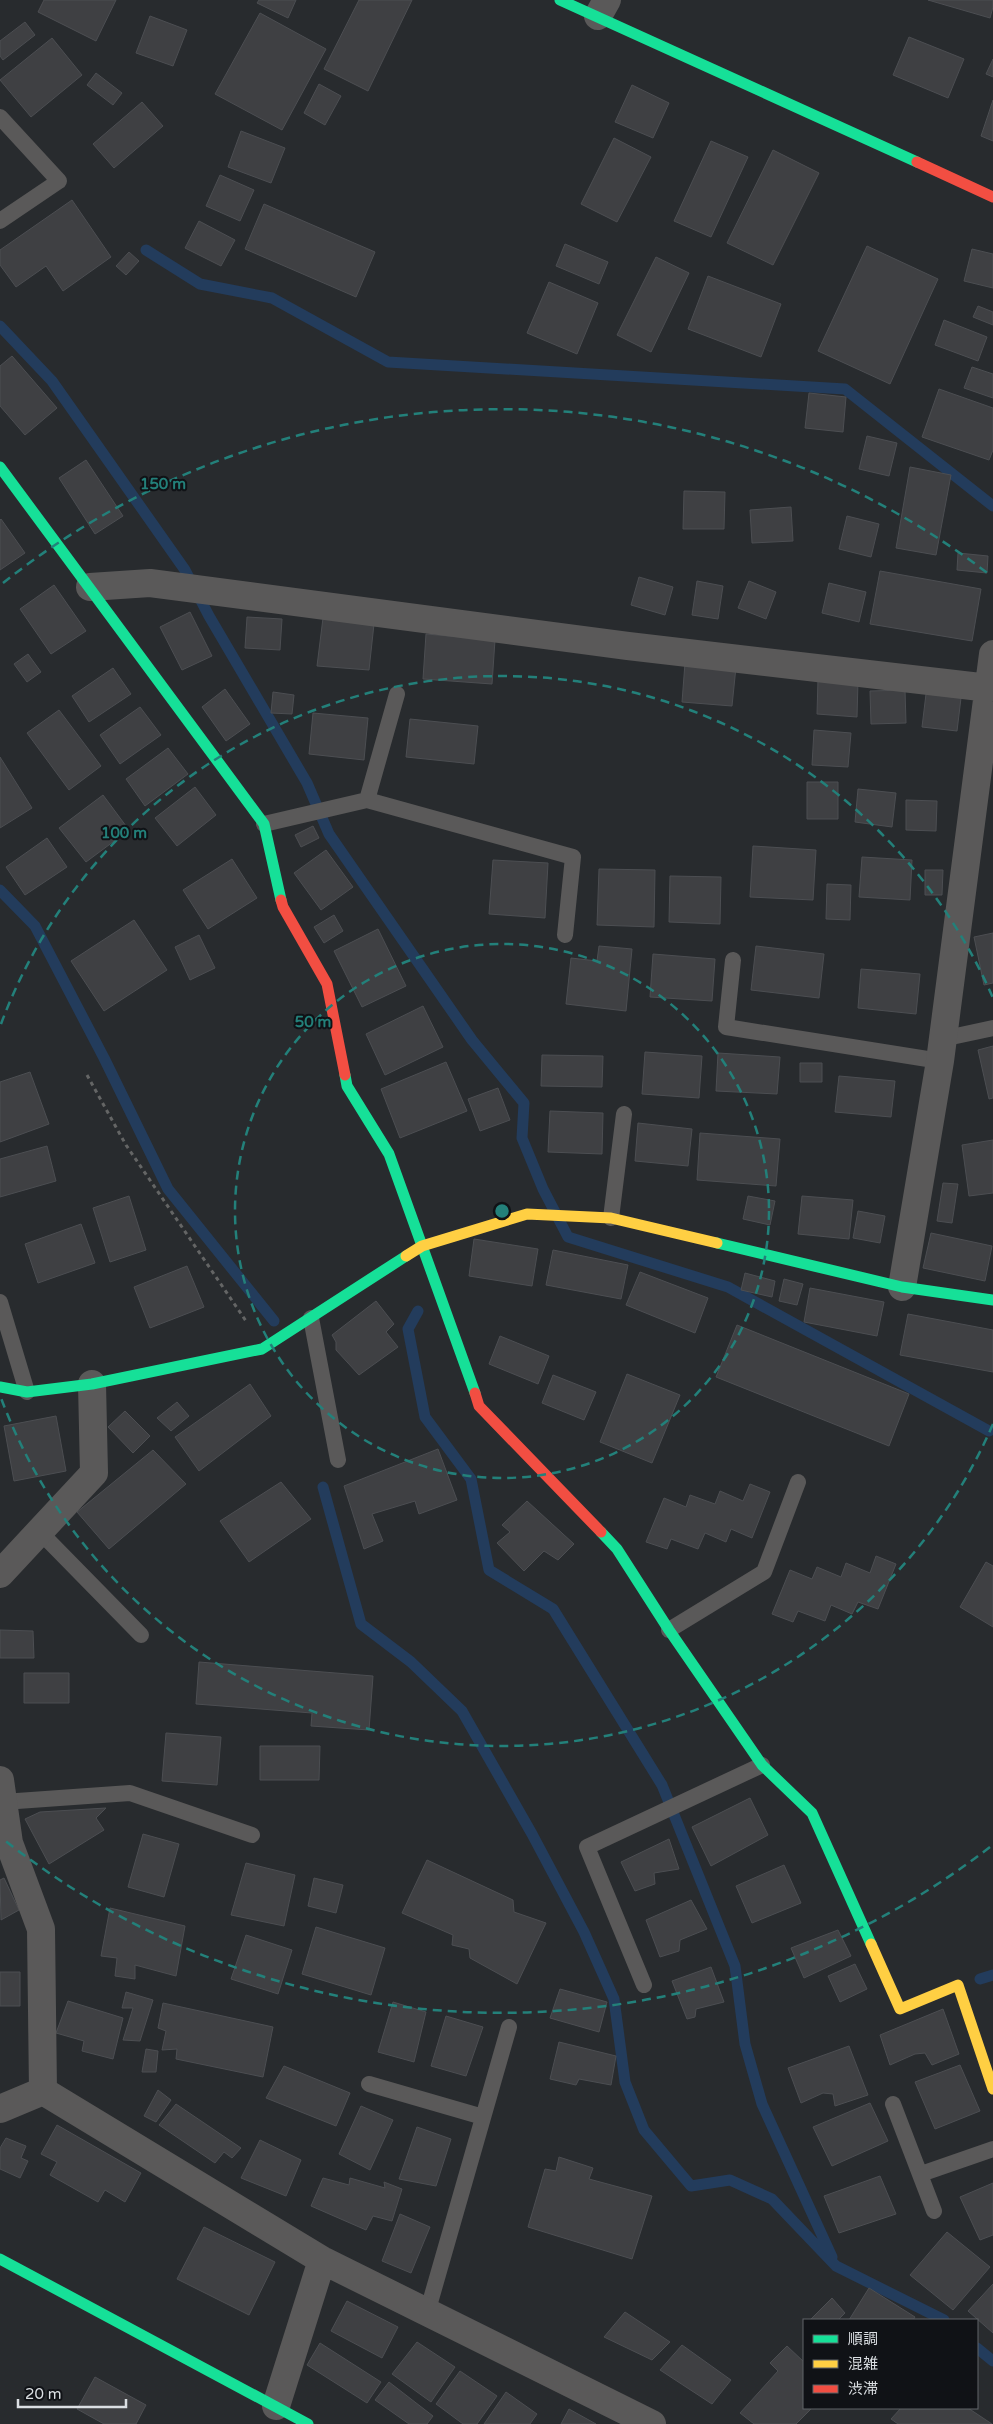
<svg xmlns="http://www.w3.org/2000/svg" width="993" height="2424" viewBox="0 0 993 2424" font-family="'Varela Round','Noto Sans JP',sans-serif">
  <style>
    .lines { fill: none; stroke-linecap: round; stroke-linejoin: round }
    .stream { stroke: #233c5c; stroke-width: 11 }
    .building { fill: #3f4043; stroke: #4c4e52 }
    .path { stroke: #646565; stroke-width: 3; stroke-dasharray: 4 4; stroke-linecap: butt }
    .lane { stroke: #5a5959; stroke-width: 16 }
    .street { stroke: #5a5959; stroke-width: 28 }
    .fast { stroke: #16e098; stroke-width: 11 }
    .slow { stroke: #ffcf43; stroke-width: 11 }
    .jam { stroke: #f24e42; stroke-width: 11 }
    .ring { fill: none; stroke: #23807a; stroke-width: 2.5; stroke-dasharray: 9 6 }
    .centre { fill: #23807a; stroke: #101216; stroke-width: 2.5 }
    .ring-label { font-size: 15px; text-anchor: middle; font-weight: bold; fill: #23807a; stroke: #101216; stroke-width: 4; stroke-linejoin: round; paint-order: stroke }
  </style>
  <rect width="100%" height="100%" fill="#282b2e"/>
  <g class="lines">
    <path class="stream" d="M146,250L200,284L272,298L388,362L845,389L993,506
      M0,326L52,381L185,570L209,616L307,783L329,834L472,1040L524,1103L522,1138L543,1189L568,1237L728,1287L989,1431
      M0,890L35,926L104,1058L168,1189L274,1321
      M418,1311L408,1329L425,1417L471,1479L489,1570L553,1609L662,1785L735,1966L745,2044L762,2104L832,2257
      M323,1487L361,1624L411,1662L462,1711L532,1834L584,1932L614,1999L625,2082L644,2130L691,2186L730,2180L772,2199L836,2266L944,2320
      M980,1979L993,1975
      M977,2348L993,2361"/>
  </g>
  <path class="building" d="M44,0H116L96,41L38,12Z
    M259,0H296L288,18L257,3Z
    M359,0H412L368,91L324,69Z
    M928,0H993V7L990,18Z
    M260,13L326,49L282,130L215,94Z
    M150,16L187,30L173,66L136,53Z
    M25,22L35,35L3,60L0,56V41Z
    M909,37L964,59L948,98L893,75Z
    M52,38L82,75L31,117L0,80Z
    M993,59V77L986,74Z
    M96,73L122,93L113,105L87,85Z
    M319,84L341,96L325,125L304,113Z
    M632,85L669,103L653,138L615,122Z
    M993,100V141L981,136Z
    M142,102L163,126L114,168L93,144Z
    M241,131L285,148L271,183L228,167Z
    M614,138L651,157L617,222L581,204Z
    M711,141L748,157L711,237L674,221Z
    M773,150L819,173L773,265L727,243Z
    M220,175L254,190L240,221L206,206Z
    M72,200L111,257L63,291L46,266L16,287L0,265V250Z
    M264,204L375,252L356,297L245,249Z
    M199,221L235,240L221,266L185,248Z
    M565,244L608,262L599,284L556,266Z
    M867,246L938,279L890,384L818,351Z
    M972,249L993,254V288L964,281Z
    M129,252L139,261L126,275L116,266Z
    M656,257L689,273L651,352L617,335Z
    M708,276L781,304L761,357L688,329Z
    M549,282L598,303L577,354L527,333Z
    M978,306L993,312V325L973,317Z
    M944,320L987,337L978,361L935,345Z
    M12,356L57,408L25,435L0,406V366Z
    M972,367L993,374V398L964,388Z
    M939,389L993,408V450L989,460L922,437Z
    M809,393L846,397L843,432L805,428Z
    M867,436L897,443L889,476L859,469Z
    M86,460L123,516L95,534L59,478Z
    M910,467L951,475L936,555L896,548Z
    M684,491L725,492L724,529H683Z
    M791,507L793,541L752,543L750,510Z
    M847,516L879,524L871,557L839,549Z
    M1,519L25,553L0,570V520Z
    M958,553L988,556L987,573L957,570Z
    M880,571L981,589L972,641L870,624Z
    M639,577L673,587L665,615L631,605Z
    M697,581L723,586L718,619L692,615Z
    M749,581L776,592L766,619L738,608Z
    M829,583L866,592L859,622L822,613Z
    M54,585L86,631L51,654L20,609Z
    M190,612L212,656L182,670L160,627Z
    M247,617L282,619L280,650L245,648Z
    M323,618L374,624L369,670L317,666Z
    M426,634L495,640L492,684L423,679Z
    M28,654L41,672L27,682L14,664Z
    M685,663L736,667L732,706L682,702Z
    M113,668L131,694L89,722L72,696Z
    M818,679L858,681L857,717L817,714Z
    M225,689L250,724L226,741L202,707Z
    M905,690L906,723L871,724L870,691Z
    M273,692L294,695L292,714L271,713Z
    M926,694L961,698L957,731L922,727Z
    M140,707L161,735L120,764L100,735Z
    M59,710L101,766L69,790L27,733Z
    M313,713L368,718L364,760L309,754Z
    M410,719L478,726L474,764L406,757Z
    M814,730L851,733L848,767L812,765Z
    M168,748L188,774L145,806L126,779Z
    M0,757L32,808L0,828Z
    M807,782H838V819H807Z
    M195,787L216,815L177,846L155,818Z
    M858,789L896,793L892,827L855,822Z
    M103,795L129,830L86,862L59,828Z
    M906,800L937,801L936,831L906,830Z
    M313,826L319,838L301,847L295,835Z
    M47,838L67,867L25,895L6,867Z
    M753,846L816,850L813,900L750,897Z
    M326,850L353,887L321,910L294,873Z
    M862,857L912,860L910,900L859,897Z
    M232,859L257,898L208,929L183,890Z
    M493,860L548,863L545,918L489,914Z
    M599,869L655,870L654,927L597,925Z
    M925,870H943L942,895H925Z
    M670,876L721,877L720,924L669,922Z
    M827,884L851,885L850,920L826,919Z
    M334,915L343,931L324,943L314,927Z
    M134,920L167,970L104,1011L71,961Z
    M378,929L406,986L362,1007L334,951Z
    M993,933V983L984,985L974,937Z
    M199,935L215,968L190,980L175,947Z
    M599,946L632,949L626,1011L566,1004L571,958L597,961Z
    M756,946L824,954L819,998L751,990Z
    M653,954L715,959L712,1001L650,997Z
    M861,969L920,974L916,1014L858,1008Z
    M423,1006L443,1047L385,1075L366,1034Z
    M993,1046V1098L989,1099L978,1050Z
    M645,1052L702,1056L699,1098L642,1094Z
    M718,1053L780,1057L777,1094L716,1091Z
    M542,1055L603,1056L602,1087L541,1086Z
    M446,1062L467,1111L400,1138L381,1089Z
    M800,1063H822V1082H800Z
    M30,1072L49,1124L0,1142V1082Z
    M839,1076L895,1081L891,1117L835,1112Z
    M498,1088L510,1120L480,1131L468,1099Z
    M550,1111L603,1113L602,1154L548,1152Z
    M638,1123L692,1129L688,1166L635,1161Z
    M700,1133L780,1139L776,1186L697,1180Z
    M993,1140V1193L969,1196L962,1145Z
    M47,1146L56,1181L0,1197V1159Z
    M943,1183L958,1184L952,1223L937,1221Z
    M129,1196L146,1250L110,1262L93,1208Z
    M748,1196L775,1201L770,1225L743,1219Z
    M802,1196L853,1200L849,1239L798,1234Z
    M858,1211L885,1216L880,1243L853,1238Z
    M81,1224L95,1263L38,1283L25,1244Z
    M931,1233L992,1246L985,1281L923,1268Z
    M474,1239L538,1249L532,1286L469,1276Z
    M553,1250L628,1265L621,1299L546,1285Z
    M187,1266L204,1307L150,1328L134,1287Z
    M640,1272L708,1298L695,1333L626,1305Z
    M745,1273L775,1281L772,1297L741,1290Z
    M784,1279L803,1284L797,1305L779,1301Z
    M810,1288L884,1302L877,1336L804,1322Z
    M376,1301L394,1324L386,1332L398,1347L359,1375L336,1350V1342L332,1335Z
    M908,1314L993,1330V1372L900,1355Z
    M737,1325L909,1394L889,1446L716,1377Z
    M500,1336L549,1356L538,1384L489,1364Z
    M627,1374L680,1395L652,1463L600,1442Z
    M553,1375L596,1392L584,1420L542,1403Z
    M250,1384L271,1416L199,1471L175,1437Z
    M177,1402L189,1416L171,1431L157,1418Z
    M125,1411L150,1436L133,1453L108,1427Z
    M56,1416L66,1471L14,1481L4,1426Z
    M438,1449L457,1500L419,1514L415,1501L372,1514L383,1541L364,1549L344,1486Z
    M153,1450L186,1484L109,1549L77,1512Z
    M281,1482L311,1519L249,1562L220,1521Z
    M750,1484L770,1492L752,1538L731,1529L726,1542L705,1533L698,1549L671,1539L667,1549L646,1542L664,1498L686,1507L690,1495L715,1504L720,1491L743,1501Z
    M527,1501L574,1544L558,1560L544,1551L524,1571L497,1543L510,1532L502,1525Z
    M876,1556L896,1564L878,1609L858,1602L852,1614L831,1605L825,1621L798,1611L793,1622L772,1614L790,1570L812,1579L817,1567L841,1577L846,1563L870,1573Z
    M986,1562L993,1566V1627L960,1607Z
    M0,1630L33,1631L34,1658H0Z
    M199,1662L373,1676L369,1730L311,1726L312,1713L196,1704Z
    M24,1673H69V1703H24Z
    M166,1733L221,1737L217,1785L162,1781Z
    M260,1746H320L319,1780H260Z
    M750,1798L768,1835L711,1866L692,1827Z
    M106,1808L96,1818L104,1830L49,1864L25,1819L40,1812Z
    M143,1834L179,1844L164,1897L128,1887Z
    M669,1839L679,1869L654,1873L655,1884L635,1891L621,1862Z
    M427,1860L513,1900L514,1912L546,1923L517,1984L470,1958L469,1949L452,1945L453,1935L402,1913Z
    M246,1863L295,1875L284,1926L231,1915Z
    M784,1865L801,1903L752,1923L736,1886Z
    M4,1878L19,1910L1,1920L0,1880Z
    M314,1878L343,1885L336,1913L308,1906Z
    M691,1900L707,1929L680,1940L679,1951L660,1957L646,1920Z
    M110,1908L185,1926L176,1976L135,1965V1979L115,1976L117,1958L101,1956Z
    M316,1927L385,1948L371,1995L302,1974Z
    M838,1930L851,1956L804,1978L791,1948Z
    M246,1935L292,1950L278,1994L231,1979Z
    M855,1964L867,1989L840,2002L828,1976Z
    M711,1967L724,2002L696,2009L695,2017L687,2019L672,1981Z
    M0,1972H20V2006H0Z
    M560,1989L607,2002L599,2032L550,2018Z
    M126,1992L153,2000L140,2041L123,2040L133,2008H122Z
    M68,2001L123,2018L113,2059L82,2051L84,2041L56,2033Z
    M393,2002L426,2012L414,2062L378,2052Z
    M163,2003L273,2027L263,2077L176,2059L177,2049L162,2050L166,2031L158,2028Z
    M943,2009L959,2054L932,2065L925,2053L915,2054L890,2065L880,2035Z
    M446,2016L483,2027L466,2076L431,2066Z
    M559,2042L616,2056L611,2085L579,2079L576,2085L550,2079Z
    M849,2046L868,2095L835,2106L833,2094L823,2093L801,2103L788,2068Z
    M146,2049L158,2051L156,2072H142Z
    M960,2065L980,2111L935,2129L915,2082Z
    M284,2066L350,2093L336,2126L266,2098Z
    M158,2090L171,2100L156,2122L144,2116Z
    M870,2103L888,2141L832,2166L813,2127Z
    M176,2104L241,2148L232,2158L224,2152L215,2163L159,2125Z
    M361,2106L393,2120L370,2170L339,2154Z
    M57,2125L141,2173L125,2202L105,2190L98,2202L50,2175L57,2162L41,2154Z
    M417,2127L451,2139L436,2186L399,2179Z
    M6,2138L26,2146L21,2158L28,2161L20,2178L0,2169V2148Z
    M260,2140L301,2160L286,2196L241,2178Z
    M559,2157L593,2168L589,2179L652,2196L632,2259L528,2227L545,2169L556,2171Z
    M880,2176L896,2214L839,2233L824,2196Z
    M323,2178L349,2185L350,2178L385,2188L384,2182L402,2189L392,2221L373,2216L366,2230L311,2206Z
    M993,2183V2235L980,2240L960,2197Z
    M400,2214L430,2227L411,2273L382,2261Z
    M204,2227L275,2262L249,2315L177,2279Z
    M947,2232L990,2267L953,2310L910,2275Z
    M993,2284V2333L968,2311Z
    M869,2288L915,2317L913,2320H849Z
    M832,2298L845,2313L838,2320H810Z
    M347,2301L398,2327L382,2358L331,2331Z
    M625,2312L670,2342L652,2360L604,2337Z
    M417,2342L455,2367L431,2402L392,2374Z
    M320,2343L381,2382L367,2403L307,2365Z
    M682,2345L731,2380L712,2404L660,2370Z
    M787,2346L804,2362V2408H812L796,2424H754L740,2413L778,2371L770,2363Z
    M460,2371L497,2396L477,2424H463L436,2404Z
    M95,2377L146,2405L136,2424H104L77,2409Z
    M389,2382L433,2416L427,2424H409L375,2400Z
    M506,2392L537,2414L530,2424H484Z
    M901,2408H968L992,2424H898L891,2419Z
    M569,2409L596,2424H561Z"/>
  <g class="lines">
    <path class="path" d="M87,1075L126,1145L246,1321"/>
    <path class="lane" d="M0,117L59,181L0,221
      M367,800L397,694
      M264,824L367,800L573,857L565,935
      M733,960L726,1027L940,1061
      M942,1039L993,1028
      M611,1218L624,1114
      M0,1302L27,1392
      M311,1318L338,1460
      M40,1532L141,1635
      M669,1630L764,1572L798,1482
      M3,1802L130,1793L252,1835
      M644,1985L587,1847L762,1765
      M369,2084L483,2117
      M893,2104L934,2211
      M921,2174L993,2149
      M427,2313L509,2027"/>
    <path class="street" d="M598,16L607,0
      M90,587L150,583L628,646L989,688
      M902,1287L940,1061L993,654
      M0,1574L94,1473L92,1384
      M0,1780L9,1843L41,1929L43,2091L0,2109
      M43,2091L322,2260L652,2424
      M276,2406L322,2260"/>
    <path class="fast" d="M560,0L917,162
      M0,467L264,824L281,900
      M345,1075L347,1086L389,1154L475,1393
      M717,1243L902,1287L993,1300
      M0,1387L27,1392L92,1384L262,1349L406,1256
      M601,1532L617,1549L669,1630L762,1765L812,1813L871,1944
      M0,2259L308,2424"/>
    <path class="slow" d="M406,1256L422,1246L527,1214L611,1218L717,1243
      M871,1944L900,2009L958,1985L993,2089"/>
    <path class="jam" d="M917,162L993,197
      M281,900L283,907L327,984L345,1075
      M475,1393L479,1406L601,1532"/>
  </g>
  <g class="ring">
    <circle cx="502" cy="1211" r="267"/>
    <path d="M993 1424A535 535 0 0 1 1 1398M1 1024A535 535 0 0 1 993 998"/>
    <path d="M990 1847A802 802 0 0 1 3 1839M3 583A802 802 0 0 1 990 575"/>
  </g>
  <circle cx="502" cy="1211" r="8" class="centre"/>
  <g class="ring-label">
    <text x="163" y="489">150 m</text>
    <text x="124" y="838">100 m</text>
    <text x="313" y="1027">50 m</text>
  </g>
  <rect x="803" y="2319" width="175" height="90" fill="#101216" stroke="#616468"/>
  <rect x="813" y="2335" width="25" height="8" fill="#16e098" stroke="#616468"/>
  <text x="848" y="2344" font-size="15" fill="#dbdfe3">順調</text>
  <rect x="813" y="2360" width="25" height="8" fill="#ffcf43" stroke="#616468"/>
  <text x="848" y="2369" font-size="15" fill="#dbdfe3">混雑</text>
  <rect x="813" y="2385" width="25" height="8" fill="#f24e42" stroke="#616468"/>
  <text x="848" y="2394" font-size="15" fill="#dbdfe3">渋滞</text>
  <path d="M18 2399v8h108v-8" fill="none" stroke="#dbdfe3" stroke-width="2.5"/>
  <text x="25" y="2399" font-size="15" fill="#dbdfe3" stroke="#101216" stroke-width="4" paint-order="stroke">20 m</text>
</svg>
